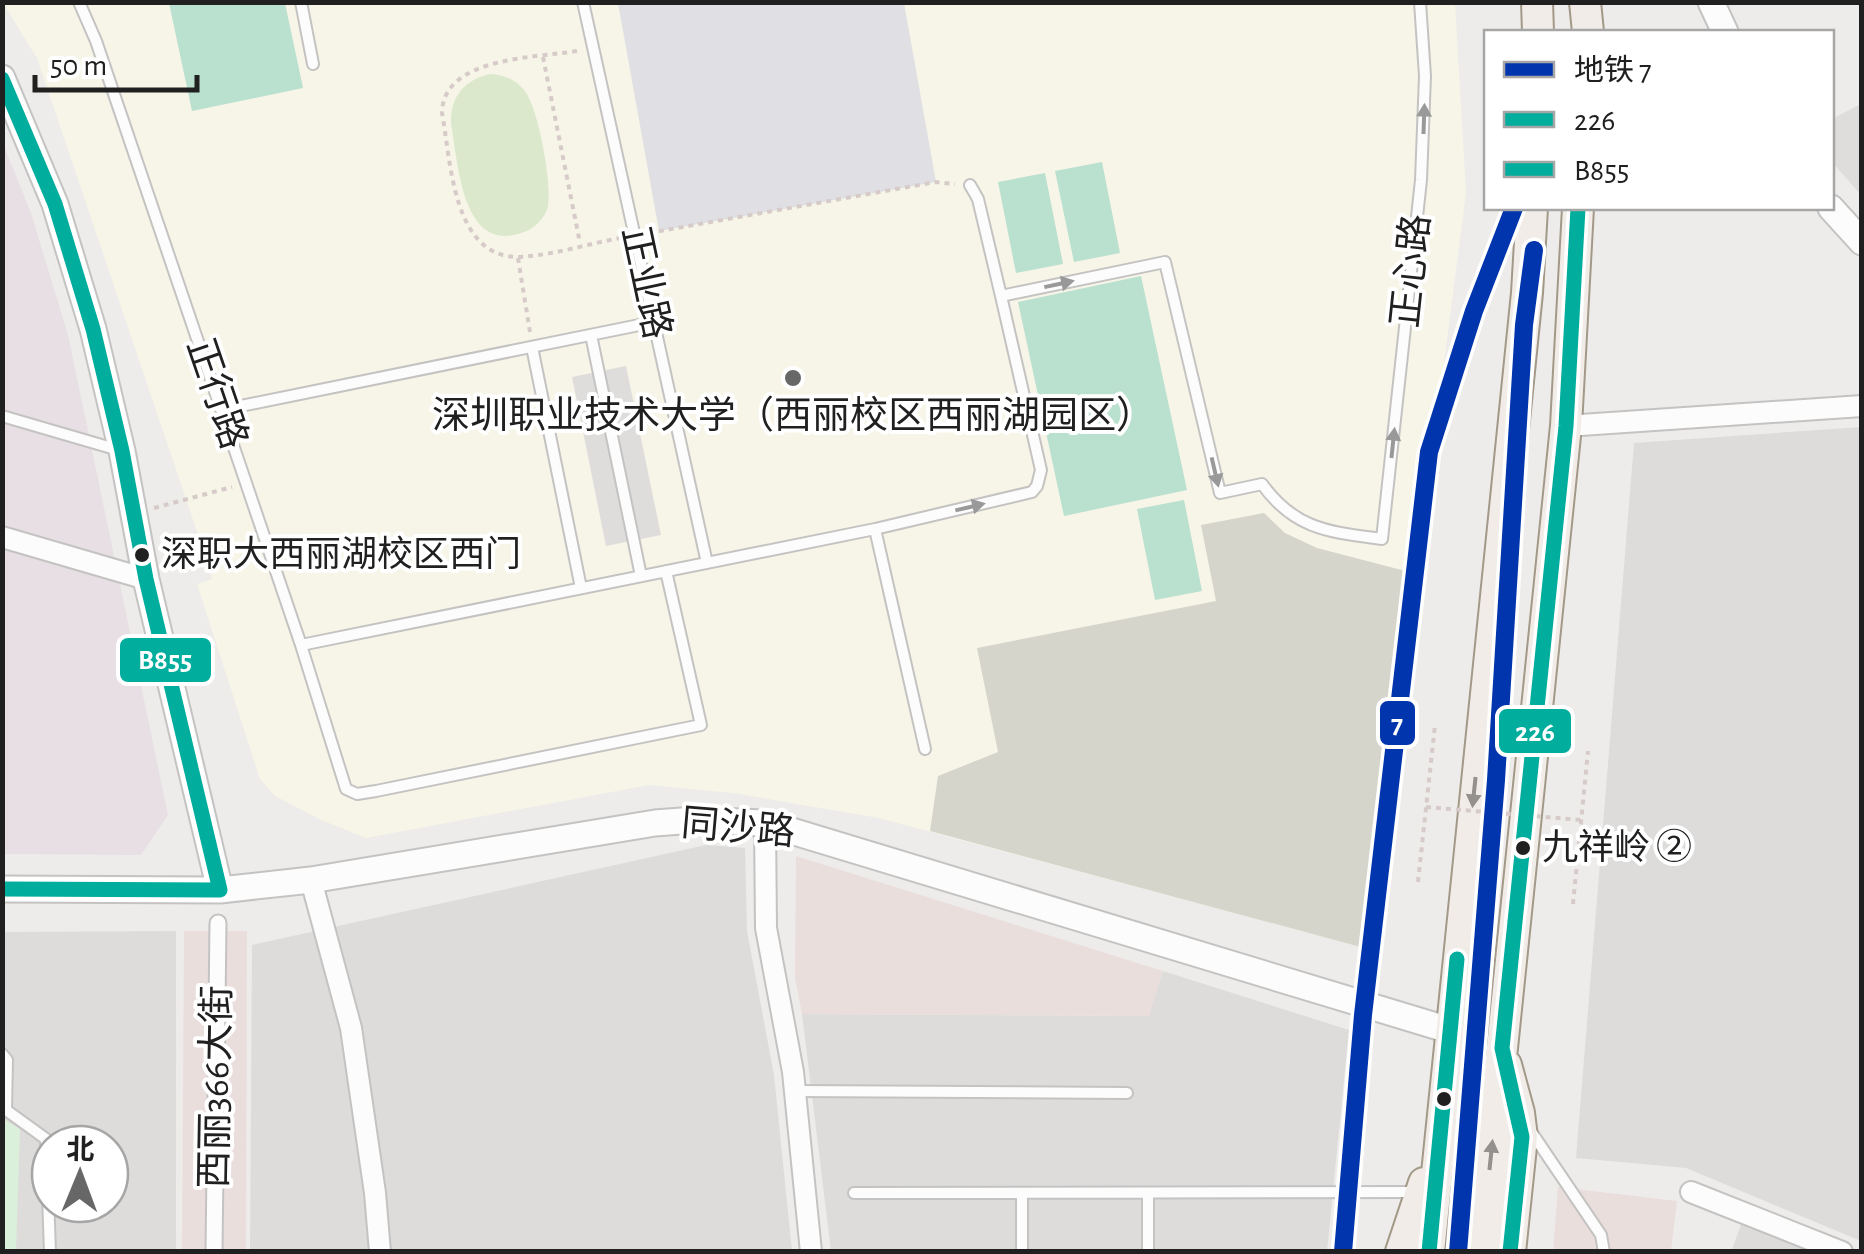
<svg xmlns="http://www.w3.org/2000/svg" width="1864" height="1254" viewBox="0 0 1864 1254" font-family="'Alegreya Sans','Noto Sans SC',sans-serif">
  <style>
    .residential { fill: #dddcdb; fill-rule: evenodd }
    .commercial { fill: #eadedd }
    .industrial { fill: #e7dfe4 }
    .education { fill: #f6f5e7 }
    .construction { fill: #d6d5cc }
    .grass { fill: #dbe8cc }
    .park { fill: #daf0da }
    .pitch { fill: #bae0d0 }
    .parking { fill: #dedddc }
    .plaza { fill: #e0dfe3 }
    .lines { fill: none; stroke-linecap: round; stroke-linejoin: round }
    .service-casing { stroke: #c4c3c2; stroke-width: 14 }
    .pedestrian-casing { stroke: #c4c3c2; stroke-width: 19 }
    .minor-casing { stroke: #c4c3c2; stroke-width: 24 }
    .tertiary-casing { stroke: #c4c3c2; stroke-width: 29 }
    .primary-casing { stroke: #a29989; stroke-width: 34 }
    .path { stroke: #d6cbc9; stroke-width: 4; stroke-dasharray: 5 5; stroke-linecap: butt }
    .service { stroke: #fcfcfc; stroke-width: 10 }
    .pedestrian { stroke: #fcfcfc; stroke-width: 15 }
    .minor { stroke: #fcfcfc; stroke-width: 20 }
    .tertiary { stroke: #fcfcfc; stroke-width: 25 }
    .primary { stroke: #f1ece7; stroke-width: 30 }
    .path-bridge { stroke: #d6cbc9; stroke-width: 4; stroke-dasharray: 5 5; stroke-linecap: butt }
    .bus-1-casing { stroke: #fff; stroke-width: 22 }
    .bus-2-casing { stroke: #fff; stroke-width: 22 }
    .bus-1 { stroke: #01ad9c; stroke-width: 15 }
    .bus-2 { stroke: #01ad9c; stroke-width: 15 }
    .metro-1-casing { stroke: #fff; stroke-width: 25 }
    .metro-1 { stroke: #0035ad; stroke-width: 18 }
    .oneway { fill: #999 }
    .oneway2 { fill: #93908d }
    .poi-dot { fill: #686767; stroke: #fff; stroke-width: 4 }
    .bus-dot { fill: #202020; stroke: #fff; stroke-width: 4 }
    .labels { text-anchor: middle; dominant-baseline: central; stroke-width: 8; stroke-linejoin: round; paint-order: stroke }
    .bus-label { font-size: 36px; fill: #202020; stroke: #fff; text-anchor: start }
    .street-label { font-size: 38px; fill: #202020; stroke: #fff }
    .poi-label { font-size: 38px; fill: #202020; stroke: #fff }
    .line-badge { stroke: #fff; stroke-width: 4 }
    .badge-label { font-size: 28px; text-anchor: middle; font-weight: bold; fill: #fff }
  </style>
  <rect width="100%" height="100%" fill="#eeecea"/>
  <path class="residential" d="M1861,427H1862L1861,1241L1686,1168L1576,1158L1634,443Z
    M706,845L745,848L747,931L774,1075L792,1251L250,1252L252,945Z
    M176,931V1251H3L2,932ZM50,1144H110V1204H50Z
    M1163,971L1349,1030L1327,1251H831L802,1014L1148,1016Z
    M1742,1222L1817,1252H1731Z"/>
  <path class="commercial" d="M796,856L1163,971L1149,1016L802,1014L795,978Z
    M184,931H247L246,1251L182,1252Z
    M1558,1187L1677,1201L1671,1251L1553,1252Z"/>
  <path class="industrial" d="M2,141L31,213L68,335L168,815L141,855L3,854Z"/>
  <path class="education" d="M3,3H1455L1466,193L1368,949L879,818L733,793L649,785L366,838L321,820L275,796L260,779L197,584L212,579L208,564L37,58Z"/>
  <path class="construction" d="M1264,513L1285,533L1317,548L1417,574L1368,949L930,831L938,776L998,752L977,648L1216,601L1201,525Z"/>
  <path class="grass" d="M490,74C504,75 515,79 524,90C538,105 554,191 547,210C542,222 531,231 518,234C461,250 458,160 451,124C450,97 464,80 490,74Z"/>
  <path class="park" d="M3,1119L20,1129L16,1251H3Z"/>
  <path class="pitch" d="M169,3H285L303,88L192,111Z
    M1102,162L1120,253L1074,262L1055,171Z
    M1045,173L1063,264L1016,273L998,182Z
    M1141,276L1187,490L1064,516L1018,302Z
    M1184,500L1202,591L1155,600L1137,509Z"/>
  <path class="parking" d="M1861,104V195L1832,162V119Z
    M626,366L661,535L606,546L572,377Z"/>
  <path class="plaza" d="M618,3H904L936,182L659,231Z"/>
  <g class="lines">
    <g class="service-casing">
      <path id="service" d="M79,2L96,41L301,645L346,789L357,794L376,791L701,725L666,571
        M301,2L313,64
        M583,2L707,563
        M970,185L978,199L1001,296
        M591,335L641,576
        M532,347L581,588
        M221,410L654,322
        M2,416L122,451
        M875,529L925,749
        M301,645L875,529L1032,492L1037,486L1041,470L1001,296L1165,262L1220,493L1262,484C1295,530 1330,532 1382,539L1421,180L1425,76L1420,2
        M2,1054L7,1060L6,1110L46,1139L50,1252
        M795,1091L1127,1093
        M1530,1130L1601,1235L1604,1252
        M854,1193L1418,1192
        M1022,1193V1252
        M1148,1193V1252"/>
    </g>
    <g class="pedestrian-casing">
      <path id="pedestrian" d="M214,1252L218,923"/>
    </g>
    <g class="minor-casing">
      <path id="minor" d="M1566,426L1862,406
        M2,537L146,579
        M765,823L766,928L793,1072L811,1252
        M311,880L351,1028L375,1193L380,1252
        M1691,1192L1842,1252"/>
    </g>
    <g class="tertiary-casing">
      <path id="tertiary" d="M1711,2L1725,32
        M2,78L55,204L93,329L122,451L146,579L220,890
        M1831,208L1862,242
        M2,889L220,890L311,880L655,823L695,820L765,823L1449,1030"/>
    </g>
    <g class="primary-casing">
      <path id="primary" d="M1537,2L1538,32
        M1585,2L1588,32
        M1506,1065L1519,1113L1522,1137L1510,1252
        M1401,1252L1424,1183
        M1429,1252L1527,293L1532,208
        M1481,1252L1566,426L1578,208"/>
    </g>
    <path class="path" d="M577,51C534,58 443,57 442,113C451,160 452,259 520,257C553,255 588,244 620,238
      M543,57L580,243
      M649,233L936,182L955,184
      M518,258L530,332
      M154,508L232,487
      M1418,882L1435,725
      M1573,904L1588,751"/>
    <use href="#service" class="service"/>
    <use href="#pedestrian" class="pedestrian"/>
    <use href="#minor" class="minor"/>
    <use href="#tertiary" class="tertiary"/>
    <use href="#primary" class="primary"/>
    <path class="path-bridge" d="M1426,807L1581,820"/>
    <g class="bus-1-casing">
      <path id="bus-1" d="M1429,1252L1457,959
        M1510,1252L1522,1137L1502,1048L1566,426L1578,208"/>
    </g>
    <g class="bus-2-casing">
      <path id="bus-2" d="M2,79L55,204L93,329L122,451L146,579L220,890L2,889"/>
    </g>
    <use href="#bus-1" class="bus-1"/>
    <use href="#bus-2" class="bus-2"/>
    <g class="metro-1-casing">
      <path id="metro-1" d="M1343,1252L1363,1015L1429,452L1474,311L1514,208
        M1458,1252L1496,780L1524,325L1534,250"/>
    </g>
    <use href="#metro-1" class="metro-1"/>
  </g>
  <defs><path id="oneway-solid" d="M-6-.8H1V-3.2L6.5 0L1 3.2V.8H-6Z" transform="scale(2.5)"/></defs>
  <g class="oneway">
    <use href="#oneway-solid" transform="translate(1424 119) rotate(-88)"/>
    <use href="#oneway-solid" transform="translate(1059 284) rotate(-12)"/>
    <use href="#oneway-solid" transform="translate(1393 443) rotate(-84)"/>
    <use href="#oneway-solid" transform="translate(1215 472) rotate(77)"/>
    <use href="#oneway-solid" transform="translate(970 507) rotate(-13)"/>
  </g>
  <g class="oneway2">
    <use href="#oneway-solid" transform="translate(1474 792) rotate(96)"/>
    <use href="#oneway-solid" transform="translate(1491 1155) rotate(-84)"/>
  </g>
  <circle class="poi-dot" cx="793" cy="378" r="10"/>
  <g class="bus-dot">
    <circle cx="142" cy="555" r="9"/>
    <circle cx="1523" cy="848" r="9"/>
    <circle cx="1444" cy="1099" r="9"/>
  </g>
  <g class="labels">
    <g class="bus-label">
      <text x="161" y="555">深职大西丽湖校区西门</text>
      <text x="1542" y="848">九祥岭 ②</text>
    </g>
    <g class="street-label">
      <text transform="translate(1412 271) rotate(-84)">正心路</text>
      <text transform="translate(645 283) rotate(78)">正业路</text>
      <text transform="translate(216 394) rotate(71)">正行路</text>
      <text transform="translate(738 829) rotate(5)">同沙路</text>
      <text transform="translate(217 1087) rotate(-89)">西丽366大街</text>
    </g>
    <g class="poi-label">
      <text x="793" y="417">深圳职业技术大学（西丽校区西丽湖园区）</text>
    </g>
  </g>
  <g class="line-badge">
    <rect x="118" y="636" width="95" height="48" rx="10" fill="#01ad9c"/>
    <rect x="1378" y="699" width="39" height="48" rx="10" fill="#0035ad"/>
    <rect x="1497" y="707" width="76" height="48" rx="10" fill="#01ad9c"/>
  </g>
  <g class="badge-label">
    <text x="165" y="669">B855</text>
    <text x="1397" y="733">7</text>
    <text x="1535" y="741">226</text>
  </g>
  <rect width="1864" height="1254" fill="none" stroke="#202020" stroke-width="10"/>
  <rect x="1484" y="30" width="350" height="180" fill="#ffffff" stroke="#a6a6a6" stroke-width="2.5"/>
  <rect x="1504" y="62" width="50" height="15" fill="#0035ad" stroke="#a6a6a6" stroke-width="2.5"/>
  <text x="1574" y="80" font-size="30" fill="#202020">地铁 7</text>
  <rect x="1504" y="112" width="50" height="15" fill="#01ad9c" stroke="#a6a6a6" stroke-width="2.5"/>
  <text x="1574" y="130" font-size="30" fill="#202020">226</text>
  <rect x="1504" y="162" width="50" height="15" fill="#01ad9c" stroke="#a6a6a6" stroke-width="2.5"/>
  <text x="1574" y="180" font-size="30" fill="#202020">B855</text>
  <g transform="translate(80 1174) rotate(1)"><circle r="48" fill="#ffffff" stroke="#a6a6a6" stroke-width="2.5"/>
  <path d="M0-8L18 38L0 25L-18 38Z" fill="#686767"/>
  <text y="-15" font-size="28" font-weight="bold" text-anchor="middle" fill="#202020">北</text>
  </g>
  <path d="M35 75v15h162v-15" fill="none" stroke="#202020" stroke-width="5"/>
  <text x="50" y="75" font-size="30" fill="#202020" stroke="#ffffff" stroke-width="8" paint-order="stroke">50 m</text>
</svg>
